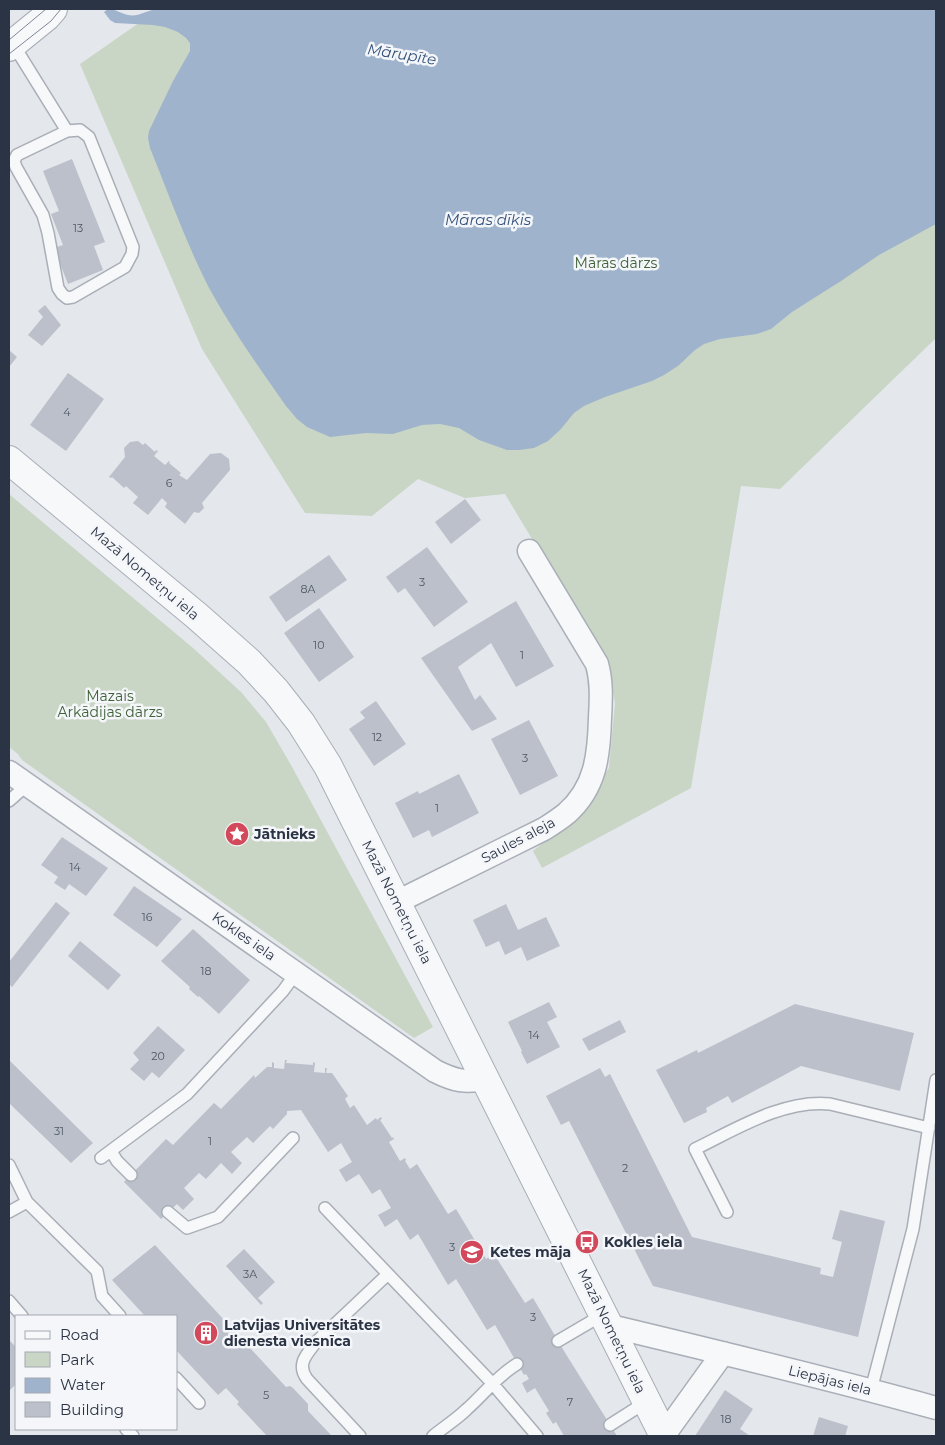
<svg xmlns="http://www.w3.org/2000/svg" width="945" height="1445" viewBox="0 0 945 1445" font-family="Montserrat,sans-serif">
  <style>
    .green { fill: #c9d6c5 }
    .water { fill: #9fb4cc }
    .building { fill: #bbc0ca }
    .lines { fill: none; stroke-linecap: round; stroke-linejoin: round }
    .service-casing { stroke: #a9aeb7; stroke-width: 14 }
    .minor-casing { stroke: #a9aeb7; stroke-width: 25 }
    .tertiary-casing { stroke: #a9aeb7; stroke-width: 30 }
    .service { stroke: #f7f8fa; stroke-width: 11 }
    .minor { stroke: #f7f8fa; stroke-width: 22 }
    .tertiary { stroke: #f7f8fa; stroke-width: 28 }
    .tram { stroke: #7d8696; stroke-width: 1 }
    .labels { text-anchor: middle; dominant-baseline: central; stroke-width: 5; stroke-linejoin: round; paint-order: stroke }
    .number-label { font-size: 11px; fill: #4f5766 }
    .park-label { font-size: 14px; fill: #3f6138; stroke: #f4f6f9 }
    .street-label { font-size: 14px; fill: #2b3445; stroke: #f4f6f9 }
    .poi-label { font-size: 14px; font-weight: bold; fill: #2b3445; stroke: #f4f6f9; text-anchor: start }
    .water-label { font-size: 15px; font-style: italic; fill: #34527a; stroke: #f4f6f9 }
  </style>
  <rect width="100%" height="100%" fill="#e4e7ec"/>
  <path class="green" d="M159,9H936V338L780,489L741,486L691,788L542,868L533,851L578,814L609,768L615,703L609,667L505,494L465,498L418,479L372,516L305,513L202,349L80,64Z
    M9,494L193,648L241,692L266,722L291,765L433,1027L414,1038L22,760L18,754L9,747Z"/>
  <path class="water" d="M108,9C115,9 120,13 128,15C138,17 146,11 156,9H936V224L879,255L841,281L792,312L771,329L757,334L720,339L704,344L695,350L678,366L664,375L652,381L605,397L584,406L574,413L560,430L548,441L534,448L519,450H507L479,440L459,428L440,424L422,425L393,434L366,433L330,437L307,427L297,419L286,406C260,369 231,328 209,288C186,243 169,195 150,148L148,138L149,131L173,81L190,51V43L186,38L178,32L165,27L153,25L115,23L110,20L104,12Z"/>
  <path class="building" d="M72,159L105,242L94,246L103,270L68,284L54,248L63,245L51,214L59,211L43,171Z
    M45,305L61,325L42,346L28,335L43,317L38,311Z
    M9,350L17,357L9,367Z
    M68,373L104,399L66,451L30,425Z
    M138,441L143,445L145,443L155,452L156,450L158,451L154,456L165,465L169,461L170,462L169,463L181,473L179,475L187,480L210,454L221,453L229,459L230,470L202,503L204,508L199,513L194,512L185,524L165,507L167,503L162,498L148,515L133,503L138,497L126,486L124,488L112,477L111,478L109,477L125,457L124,448L130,442Z
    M465,499L481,520L451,544L435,522Z
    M427,547L468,602L434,627L405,588L398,593L386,577Z
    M329,555L347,580L286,622L269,597Z
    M516,601L554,666L516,687L491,643L458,667L475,700L480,695L497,719L472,731L421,658Z
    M319,608L354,657L319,682L284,633Z
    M376,701L406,744L374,766L349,729L365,718L360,712Z
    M529,720L558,776L520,795L491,739Z
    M459,774L479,813L432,837L429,830L413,838L395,803L418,791L419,794Z
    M62,837L108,868L86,896L69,884L65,890L54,883L58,877L41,865Z
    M134,886L182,919L157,947L113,915Z
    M56,902L70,913L12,987L9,984V962Z
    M506,904L518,930L546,917L560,946L527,961L521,947L505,955L499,941L486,947L473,920Z
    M193,929L250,980L219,1014L199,996L198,997L189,989L190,987L161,961Z
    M80,941L121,975L108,990L68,956Z
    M549,1002L557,1017L547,1022L560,1047L527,1064L521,1052L522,1051L508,1022Z
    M795,1004L914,1033L900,1091L801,1066L732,1103L728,1096L706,1108L707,1112L684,1123L656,1070L697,1050L698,1053Z
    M620,1020L626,1032L589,1051L582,1039Z
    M158,1026L185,1050L159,1078L152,1072L144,1081L130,1069L139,1060L133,1053Z
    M9,1060L93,1143L71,1163L9,1103Z
    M285,1060H287L286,1063L313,1065V1062L315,1063L314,1072L325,1073V1068H327L326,1073H332L348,1096L345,1099L350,1108L354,1105L367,1125L376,1118L377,1120L381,1117L382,1119L380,1120L392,1138L393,1137L394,1139L389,1142L400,1161L405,1158L406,1160L405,1161L410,1169L417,1164L448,1214L456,1209L486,1259L494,1254L525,1303L533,1298L564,1351L617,1436H564L556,1422L553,1424L546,1413L549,1411L535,1388L527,1393L522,1383L529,1379L526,1374L524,1375L495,1325L487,1330L456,1279L448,1285L418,1234L410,1240L397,1219L385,1227L378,1215L391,1208L380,1189L372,1194L359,1174L346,1182L339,1170L352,1162L341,1143L328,1152L301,1110L287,1111V1114L273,1129L270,1126L253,1143L247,1137L231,1152L242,1163L232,1174L221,1163L206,1179L199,1173L184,1188L194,1199L183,1210L177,1204L161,1219L124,1182L166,1139L173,1145L214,1103L221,1109L254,1075L255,1078L267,1067H272V1062L274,1063V1068L284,1069Z
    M600,1068L605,1077L610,1074L692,1237L821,1268L820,1274L833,1277L842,1242L832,1239L840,1210L885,1221L858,1337L653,1286L569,1121L561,1125L546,1096Z
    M155,1245L286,1387L290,1386L293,1388L308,1404V1411L332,1436H267L237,1404L239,1402L226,1388L218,1395L176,1350V1316H145L112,1280Z
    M244,1249L275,1282L258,1298L263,1303L261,1305L226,1266Z
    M9,1340L16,1347V1384L9,1391Z
    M725,1390L753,1409L740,1429L750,1436H695Z
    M819,1417L848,1426L845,1436H813Z"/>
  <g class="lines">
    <g class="service-casing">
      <path id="service" d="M13,44L67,131L80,130L89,137L133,247L132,254L125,267L73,297L67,298L62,294L58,288L48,233L43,215L16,167L14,161L17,155L67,131
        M9,801L27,785
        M111,1151L117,1161L131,1175
        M101,1158L187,1094L283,991L296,973
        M9,1165L27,1202
        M325,1208L492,1383L537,1436
        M9,1212L27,1202L97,1271L102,1296L120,1316
        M168,1212L187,1228L218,1217L293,1138
        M727,1212L695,1149C736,1129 784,1099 830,1104L929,1128
        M9,1301L22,1316
        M558,1341L604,1314
        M176,1378L199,1403
        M871,1390L913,1229L936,1080
        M610,1425L646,1402
        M126,1429L133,1436
        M360,1436L307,1379C296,1364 307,1354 316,1342L388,1274
        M433,1436C444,1427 457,1419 467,1409C484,1394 497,1376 517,1364"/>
    </g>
    <g class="minor-casing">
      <path id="minor" d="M9,772L435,1071C455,1081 465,1083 486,1079
        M397,902L544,829C552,824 560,819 567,813C596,787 599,755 600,718C601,699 602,682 597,664L529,551
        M610,1326C719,1352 828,1378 936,1408
        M664,1435L723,1353"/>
    </g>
    <g class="tertiary-casing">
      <path id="tertiary" d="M9,47L46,17L53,9
        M9,460L197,616L249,662L276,691L301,723L328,766L664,1436"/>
    </g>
    <use href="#service" class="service"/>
    <use href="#minor" class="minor"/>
    <use href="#tertiary" class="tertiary"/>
    <path class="tram" d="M9,40L46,9
      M9,54L51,21L61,9"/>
  </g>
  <defs>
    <g id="sight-disc" transform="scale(1.25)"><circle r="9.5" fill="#d1495b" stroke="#f4f6f9"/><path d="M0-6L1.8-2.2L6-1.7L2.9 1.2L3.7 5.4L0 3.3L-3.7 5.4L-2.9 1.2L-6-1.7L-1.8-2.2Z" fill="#fff"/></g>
    <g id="bus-disc" transform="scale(1.25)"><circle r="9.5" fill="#d1495b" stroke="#f4f6f9"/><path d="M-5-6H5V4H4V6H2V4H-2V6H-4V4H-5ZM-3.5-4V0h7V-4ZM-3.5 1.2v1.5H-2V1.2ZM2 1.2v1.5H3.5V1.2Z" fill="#fff"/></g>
    <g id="school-disc" transform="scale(1.25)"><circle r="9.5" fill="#d1495b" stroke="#f4f6f9"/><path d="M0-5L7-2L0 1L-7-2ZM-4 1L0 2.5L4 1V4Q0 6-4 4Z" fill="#fff"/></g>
    <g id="building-disc" transform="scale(1.25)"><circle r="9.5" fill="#d1495b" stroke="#f4f6f9"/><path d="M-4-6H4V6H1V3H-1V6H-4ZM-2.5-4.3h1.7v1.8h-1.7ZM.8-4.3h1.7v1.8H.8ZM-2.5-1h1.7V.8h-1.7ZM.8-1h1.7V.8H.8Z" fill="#fff"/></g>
  </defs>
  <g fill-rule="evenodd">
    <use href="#sight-disc" x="237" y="834"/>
    <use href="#bus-disc" x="587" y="1242"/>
    <use href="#school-disc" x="472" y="1252"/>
    <use href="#building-disc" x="206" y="1333"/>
  </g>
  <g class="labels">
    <g class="number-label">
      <text x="78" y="228">13</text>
      <text x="67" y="412">4</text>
      <text x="169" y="483">6</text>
      <text x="422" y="582">3</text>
      <text x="308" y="589">8A</text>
      <text x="319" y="645">10</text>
      <text x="522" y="655">1</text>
      <text x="377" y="737">12</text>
      <text x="525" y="758">3</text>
      <text x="437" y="808">1</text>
      <text x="75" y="867">14</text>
      <text x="147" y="917">16</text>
      <text x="206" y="971">18</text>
      <text x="534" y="1035">14</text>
      <text x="158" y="1056">20</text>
      <text x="59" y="1131">31</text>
      <text x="210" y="1141">1</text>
      <text x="625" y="1168">2</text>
      <text x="452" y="1247">3</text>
      <text x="250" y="1274">3A</text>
      <text x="533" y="1317">3</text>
      <text x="266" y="1395">5</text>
      <text x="570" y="1402">7</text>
      <text x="726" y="1419">18</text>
    </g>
    <g class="park-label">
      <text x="616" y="263">Māras dārzs</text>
      <text x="110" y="696">Mazais<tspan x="110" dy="16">Arkādijas dārzs</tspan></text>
    </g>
    <g class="street-label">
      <text transform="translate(145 573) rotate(40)">Mazā Nometņu iela</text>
      <text transform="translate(518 840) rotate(-28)">Saules aleja</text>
      <text transform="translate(397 902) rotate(63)">Mazā Nometņu iela</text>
      <text transform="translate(244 936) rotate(35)">Kokles iela</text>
      <text transform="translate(612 1331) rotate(64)">Mazā Nometņu iela</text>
      <text transform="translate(830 1380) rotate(14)">Liepājas iela</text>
    </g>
    <g class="poi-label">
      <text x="254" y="834">Jātnieks</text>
      <text x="604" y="1242">Kokles iela</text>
      <text x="490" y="1252">Ketes māja</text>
      <text x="224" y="1325">Latvijas Universitātes<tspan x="224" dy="16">dienesta viesnīca</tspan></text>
    </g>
    <g class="water-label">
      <text transform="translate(402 54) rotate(9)">Mārupīte</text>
      <text x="488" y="219">Māras dīķis</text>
    </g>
  </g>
  <rect width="945" height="1445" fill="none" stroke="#2b3445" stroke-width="20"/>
  <rect x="15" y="1315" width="162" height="115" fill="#f4f6f9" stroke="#a4a8b1"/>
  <rect x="25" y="1331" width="25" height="8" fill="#f7f8fa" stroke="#a4a8b1"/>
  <text x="60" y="1340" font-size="15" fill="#2b3445">Road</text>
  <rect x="25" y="1352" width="25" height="15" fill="#c9d6c5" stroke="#a4a8b1"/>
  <text x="60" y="1365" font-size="15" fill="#2b3445">Park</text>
  <rect x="25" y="1378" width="25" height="15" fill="#9fb4cc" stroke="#a4a8b1"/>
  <text x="60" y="1390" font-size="15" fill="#2b3445">Water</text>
  <rect x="25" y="1402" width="25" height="15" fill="#bbc0ca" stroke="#a4a8b1"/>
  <text x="60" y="1415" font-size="15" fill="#2b3445">Building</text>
</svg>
